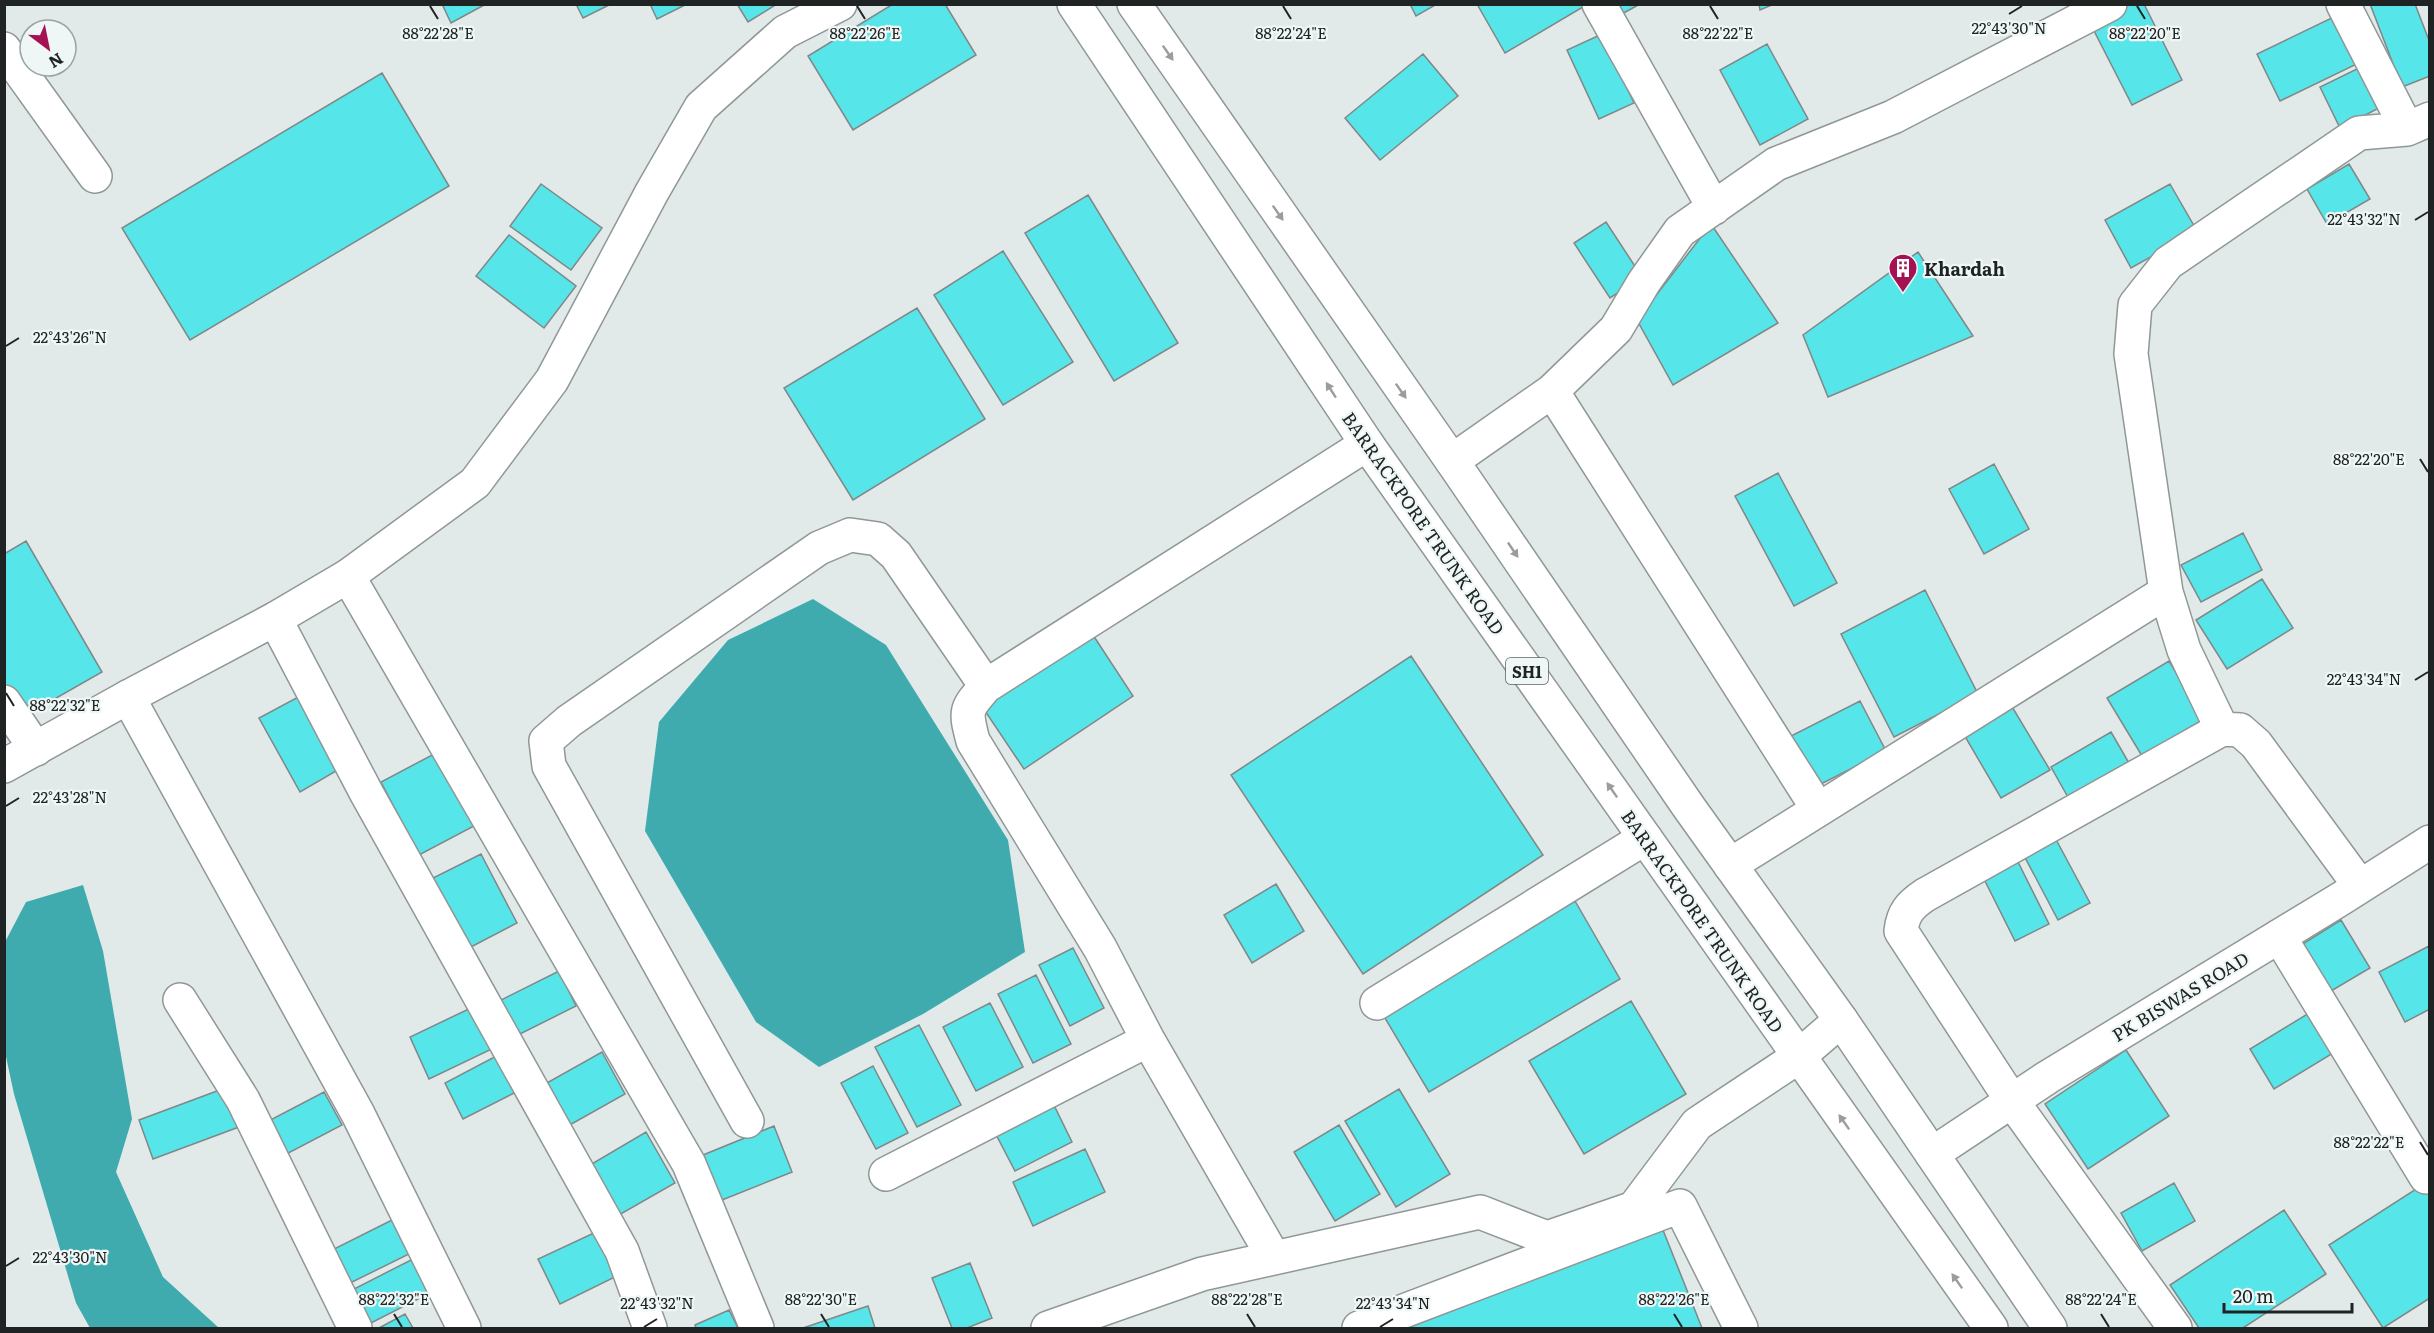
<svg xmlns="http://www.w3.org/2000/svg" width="2434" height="1333" viewBox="0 0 2434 1333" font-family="Literata,serif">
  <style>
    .water { fill: #3fabae }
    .building { fill: #56e5e9; stroke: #808787; stroke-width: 1.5 }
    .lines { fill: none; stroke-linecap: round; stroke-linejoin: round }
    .minor-casing { stroke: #909797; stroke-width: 36 }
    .tertiary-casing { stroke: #909797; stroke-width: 36 }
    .primary-casing { stroke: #909797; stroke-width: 36 }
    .minor { stroke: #fff; stroke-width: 33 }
    .tertiary { stroke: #fff; stroke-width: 33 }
    .primary { stroke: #fff; stroke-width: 33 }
    .oneway { fill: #9b9c9c }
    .ticks { fill: none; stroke: #202323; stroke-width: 2 }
    .labels { text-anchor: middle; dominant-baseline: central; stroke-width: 4.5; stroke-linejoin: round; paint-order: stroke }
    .shield { fill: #eef6f6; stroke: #5e6262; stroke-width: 1.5 }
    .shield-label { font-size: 16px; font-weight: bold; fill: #202323 }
    .poi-label { font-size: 18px; font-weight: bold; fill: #202323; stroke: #eef6f6; text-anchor: start }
    .street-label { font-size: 18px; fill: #202323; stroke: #eef6f6 }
    .ticks-label { font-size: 15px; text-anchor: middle; fill: #202323; stroke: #eef6f6; stroke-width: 4.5; stroke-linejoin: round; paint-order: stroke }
  </style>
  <rect width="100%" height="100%" fill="#e1e9e9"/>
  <path class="water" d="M813,599L886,645L1008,840L1025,952L923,1014L819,1067L756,1022L645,831L659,722L728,640Z
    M83,885L103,951L132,1119L116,1172L163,1277L219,1328H90L76,1303L14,1094L5,1052V942L26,902Z"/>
  <path class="building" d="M442,4H486L451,23Z
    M576,4H611L583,18Z
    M650,4H687L657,19Z
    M737,4H777L748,22Z
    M893,4H945L976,55L853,130L808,56Z
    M1410,4H1437L1416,16Z
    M1477,4H1588L1505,53Z
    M1603,4H1640L1611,20Z
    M1759,4H1774L1760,10Z
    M2126,4H2144L2182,80L2132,105L2090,23Z
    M2370,4H2415L2430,43V76L2402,87Z
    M2340,14L2363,61L2280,101L2257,54Z
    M1602,34L1634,103L1599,119L1567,50Z
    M1767,44L1808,119L1760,145L1720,70Z
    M1423,54L1458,96L1380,160L1345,118Z
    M2365,65L2385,105L2340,128L2320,87Z
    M382,73L449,186L190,340L122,228Z
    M2349,164L2370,199L2327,224L2307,189Z
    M541,184L602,228L571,270L510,226Z
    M2170,184L2197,231L2131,268L2105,220Z
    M1088,195L1178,343L1114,381L1025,233Z
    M1606,222L1642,277L1610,298L1574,243Z
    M1711,224L1778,323L1673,385L1637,320Z
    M509,235L576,286L544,328L476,276Z
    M1003,251L1073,362L1003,405L934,295Z
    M1918,252L1973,336L1828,397L1803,335Z
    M917,308L985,419L853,500L784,388Z
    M1994,464L2029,529L1984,554L1949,489Z
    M1778,473L1837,583L1794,606L1735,496Z
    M2243,533L2262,570L2201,602L2181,565Z
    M26,541L102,672L23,717L4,685V554Z
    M2262,579L2293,628L2227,669L2196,620Z
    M1925,590L1978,694L1894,737L1841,634Z
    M1091,632L1133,696L1024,769L981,705Z
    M1411,656L1543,855L1363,974L1231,775Z
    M2169,661L2204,719L2142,756L2107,698Z
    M302,695L343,767L300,792L259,718Z
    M1860,701L1886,751L1817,786L1791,736Z
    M2011,705L2050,770L2001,798L1963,733Z
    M2111,732L2129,763L2069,799L2051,767Z
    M436,753L474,826L419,855L381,782Z
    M2052,832L2090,903L2058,920L2020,848Z
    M2013,852L2049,924L2015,941L1979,869Z
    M481,854L517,923L469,948L433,878Z
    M1276,884L1304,931L1252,963L1224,915Z
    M1575,901L1620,979L1429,1092L1382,1013Z
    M2341,920L2370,968L2321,997L2293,950Z
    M2429,946L2430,1009L2405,1022L2379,972Z
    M1073,948L1104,1008L1070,1026L1039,965Z
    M559,971L576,1006L518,1035L501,1000Z
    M1036,975L1071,1044L1033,1063L998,994Z
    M1631,1001L1686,1094L1584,1154L1529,1061Z
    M990,1003L1023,1067L976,1091L943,1027Z
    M475,1006L494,1048L429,1079L410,1037Z
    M2319,1007L2343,1047L2274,1089L2250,1049Z
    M919,1025L961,1105L917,1127L875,1047Z
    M2126,1050L2169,1116L2088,1169L2045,1104Z
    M602,1052L625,1094L568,1126L545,1084Z
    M502,1053L520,1090L463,1119L445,1083Z
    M873,1066L908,1133L876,1149L841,1083Z
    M225,1088L239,1127L153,1159L139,1120Z
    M1399,1089L1450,1174L1396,1207L1345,1121Z
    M324,1092L342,1125L275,1160L257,1127Z
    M1048,1093L1072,1142L1015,1171L990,1123Z
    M1339,1125L1380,1194L1335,1221L1294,1152Z
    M774,1126L792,1172L722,1200L703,1155Z
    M646,1132L675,1183L619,1215L590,1165Z
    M1085,1149L1105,1192L1033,1226L1013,1182Z
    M2430,1180V1298L2383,1328L2329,1245Z
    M2174,1183L2195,1221L2142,1251L2121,1213Z
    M2284,1210L2326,1274L2243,1328H2199L2170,1285Z
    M394,1219L411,1253L342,1287L326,1253Z
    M1663,1230L1702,1328H1407Z
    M596,1232L617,1276L560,1304L538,1259Z
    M413,1259L430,1293L369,1324L352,1290Z
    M970,1263L992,1318L967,1328H952L932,1278Z
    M868,1306L875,1328H803Z
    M729,1310L738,1328H696L695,1325Z
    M405,1314L413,1328H379Z"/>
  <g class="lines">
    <g class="minor-casing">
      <path id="minor" d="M1599,4L1714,208
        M2343,4L2407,129
        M4,49L95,176
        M1552,391L1818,809
        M1452,461L1552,391L1616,329L1644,282L1680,231L1776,164L1893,117L2110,4
        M348,576L689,1164L757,1328
        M275,619L367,794L622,1251L650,1328
        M128,697L358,1114L464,1328
        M4,702L36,749
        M2222,729L2184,650L2166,592L2131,354L2135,305L2168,263L2359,133L2407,129L2430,119
        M1730,865L2166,592
        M2279,936L2426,1177
        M180,1000L243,1100L355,1328
        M1377,1003L1645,838
        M747,1121L549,766L546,741L569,721L819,548L850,535L878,539L896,555L986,686
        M1932,1154L2048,1077L2342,898L2430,842
        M886,1174L1148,1040
        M1274,1258L1148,1040L1100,948L973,741C965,710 965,710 986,686L1367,444
        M1048,1328L1202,1274L1480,1212L1547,1238L1634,1208L1697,1124L1798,1057L1841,1020
        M1359,1328L1680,1206L1741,1328
        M2175,1328L2012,1101L1901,931C1903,913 1910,905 1925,895L2222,729L2240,730L2256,744L2360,886"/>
    </g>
    <g class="tertiary-casing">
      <path id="tertiary" d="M4,766L128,697L275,619L348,576L475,483L552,380L652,192L701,107L785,32L840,4"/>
    </g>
    <g class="primary-casing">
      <path id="primary" d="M1074,4L1367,444L1991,1328
        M1134,4L1452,461L1688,806L1841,1020L2050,1328"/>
    </g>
    <use href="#minor" class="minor"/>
    <use href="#tertiary" class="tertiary"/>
    <use href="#primary" class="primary"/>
  </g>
  <defs><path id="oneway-solid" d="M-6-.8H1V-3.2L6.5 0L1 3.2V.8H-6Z" transform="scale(1.5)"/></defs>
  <g class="oneway">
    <use href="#oneway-solid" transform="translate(1168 53) rotate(55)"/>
    <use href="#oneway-solid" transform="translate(1278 213) rotate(55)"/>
    <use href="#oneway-solid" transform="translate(1331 390) rotate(-123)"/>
    <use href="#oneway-solid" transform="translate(1401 391) rotate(55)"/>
    <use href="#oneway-solid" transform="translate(1513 550) rotate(56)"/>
    <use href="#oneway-solid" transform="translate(1612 790) rotate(-125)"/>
    <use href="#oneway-solid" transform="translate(1844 1122) rotate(-125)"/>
    <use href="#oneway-solid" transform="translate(1957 1281) rotate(-125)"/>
  </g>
  <path class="ticks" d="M430,6L438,19M857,6L865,19M1283,6L1291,19M1710,6L1718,19M2137,6L2145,19M2009,14L2022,6M2415,220L2428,212M6,346L19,338M2420,459L2428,472M2415,680L2428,672M6,693L14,706M6,806L19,798M2420,1142L2428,1155M6,1266L19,1258M394,1314L402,1327M821,1314L829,1327M1247,1314L1255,1327M1674,1314L1682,1327M2101,1314L2109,1327M644,1327L657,1319M1380,1327L1393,1319"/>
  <defs>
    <g id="building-pin" transform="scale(1.5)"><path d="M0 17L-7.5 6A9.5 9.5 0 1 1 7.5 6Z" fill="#a41253" stroke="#eef6f6"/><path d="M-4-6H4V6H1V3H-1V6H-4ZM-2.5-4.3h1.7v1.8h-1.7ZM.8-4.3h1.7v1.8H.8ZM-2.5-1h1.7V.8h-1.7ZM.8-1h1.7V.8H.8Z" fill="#fff"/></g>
  </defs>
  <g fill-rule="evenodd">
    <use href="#building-pin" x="1903" y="268"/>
  </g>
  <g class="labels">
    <rect class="shield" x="1506" y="658" width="42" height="26" rx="4.5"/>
    <g class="shield-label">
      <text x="1527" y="671">SH1</text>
    </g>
    <g class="poi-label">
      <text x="1924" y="268">Khardah</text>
    </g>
    <g class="street-label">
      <text transform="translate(1424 523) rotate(55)">BARRACKPORE TRUNK ROAD</text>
      <text transform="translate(1703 921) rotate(55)">BARRACKPORE TRUNK ROAD</text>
      <text transform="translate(2180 996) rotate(-31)">PK BISWAS ROAD</text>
    </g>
  </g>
  <g class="ticks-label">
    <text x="2009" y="34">22°43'30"N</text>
    <text x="438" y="39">88°22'28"E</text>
    <text x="865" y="39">88°22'26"E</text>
    <text x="1291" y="39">88°22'24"E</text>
    <text x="1718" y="39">88°22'22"E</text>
    <text x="2145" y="39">88°22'20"E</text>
    <text x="2364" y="225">22°43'32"N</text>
    <text x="70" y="343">22°43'26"N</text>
    <text x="2369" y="465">88°22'20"E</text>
    <text x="2364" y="685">22°43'34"N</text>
    <text x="65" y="711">88°22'32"E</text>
    <text x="70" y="803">22°43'28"N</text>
    <text x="2369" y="1148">88°22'22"E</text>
    <text x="70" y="1263">22°43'30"N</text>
    <text x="394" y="1305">88°22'32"E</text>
    <text x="821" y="1305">88°22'30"E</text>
    <text x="1247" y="1305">88°22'28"E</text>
    <text x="1674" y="1305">88°22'26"E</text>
    <text x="2101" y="1305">88°22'24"E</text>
    <text x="657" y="1309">22°43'32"N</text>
    <text x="1393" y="1309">22°43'34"N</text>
  </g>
  <rect width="2434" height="1333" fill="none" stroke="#202323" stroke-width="12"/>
  <g transform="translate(48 48) rotate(148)"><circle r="28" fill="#eef6f6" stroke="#9ca2a2" stroke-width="1.5"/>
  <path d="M0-4.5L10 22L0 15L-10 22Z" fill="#a41253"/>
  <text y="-9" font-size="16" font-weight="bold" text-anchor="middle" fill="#202323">N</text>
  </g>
  <path d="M2224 1303v9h128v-9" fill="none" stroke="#202323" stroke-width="3"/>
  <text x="2233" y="1303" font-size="18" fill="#202323" stroke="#eef6f6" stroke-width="4.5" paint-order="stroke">20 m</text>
</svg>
